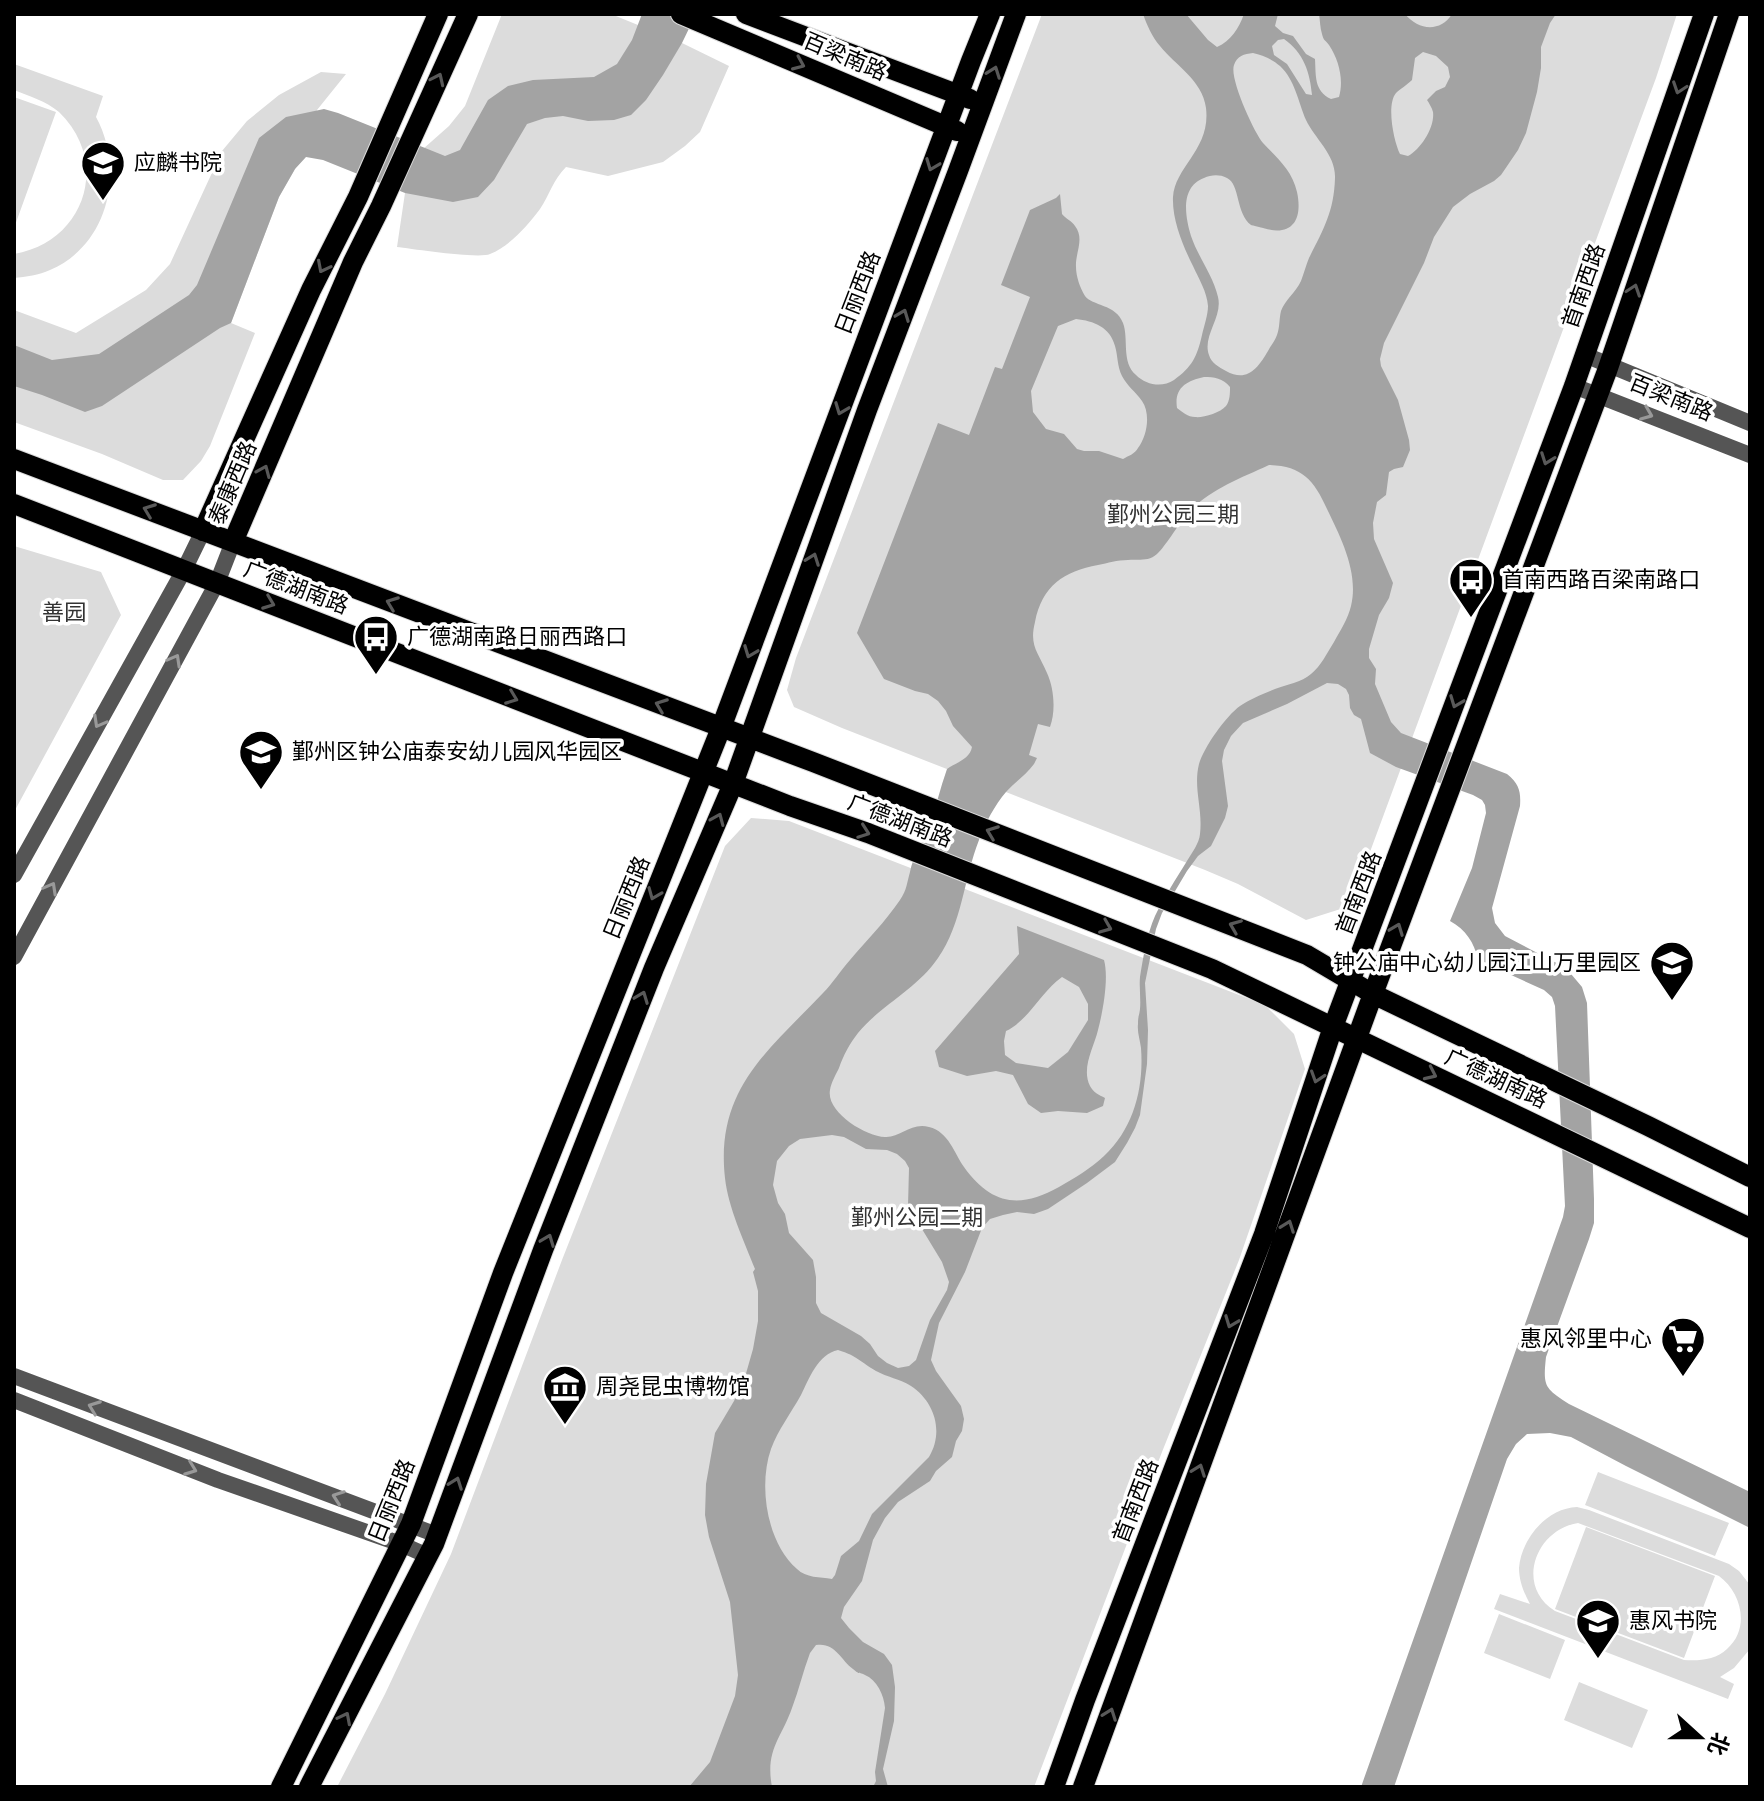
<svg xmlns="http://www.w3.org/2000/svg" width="1764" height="1801" viewBox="0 0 1764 1801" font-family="Karla,'Noto Sans SC',sans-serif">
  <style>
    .green { fill: #dcdcdc; fill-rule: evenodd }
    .water { fill: #a3a3a3; fill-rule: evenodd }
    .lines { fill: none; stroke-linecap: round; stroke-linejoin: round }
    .major-casing { stroke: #dbdbdb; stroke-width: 22 }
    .minor { stroke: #555; stroke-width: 16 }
    .major { stroke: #000; stroke-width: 20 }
    .oneway { stroke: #595959 }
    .oneway2 { stroke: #999 }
    .labels { text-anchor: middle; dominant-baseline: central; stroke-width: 7; stroke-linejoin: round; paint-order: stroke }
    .street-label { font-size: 22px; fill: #000; stroke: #fff }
    .poi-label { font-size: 22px; fill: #000; stroke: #fff; text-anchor: start }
    .park-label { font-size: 22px; fill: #333; stroke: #fff }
  </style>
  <rect width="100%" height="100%" fill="#fff"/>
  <path class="green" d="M502,14H611L682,43L729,66L700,132L685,146L663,162L608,176L566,167C553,180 550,194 540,209C527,226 510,246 490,254C479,259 413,249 397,247L405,193L423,149L449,126L465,106Z
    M1042,14H1677L1656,78L1350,906L1306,920L1238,884L1205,870L842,728L794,707L787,690L796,658Z
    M14,64L103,96L96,117C125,170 109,245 50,270C39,275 26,277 14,278V254C85,242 111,162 59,112C46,101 29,96 14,90Z
    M321,72L346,74L317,110L295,169L279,197L231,323L255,333L210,446L201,461L183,480H163L102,454L14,422V310L76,333L146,290L170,264L222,151L247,121L279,95Z
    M14,97L56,112L14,228Z
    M14,546L101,572L121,615L14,812Z
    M751,818L789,821L1265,1005L1294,1034L1305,1069L1239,1260L1162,1452L1034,1787H337L385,1694L451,1554L562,1260L725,846Z
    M1598,1472L1729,1523L1715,1556L1585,1505Z
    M1577,1507L1589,1510L1729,1564L1739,1571L1750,1585V1649L1734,1668L1720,1677L1734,1684L1728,1699L1494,1609L1500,1594L1530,1604C1524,1593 1519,1581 1519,1568C1521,1539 1547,1508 1577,1507ZM1578,1523L1719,1576C1741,1592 1751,1628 1727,1649C1716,1660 1699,1661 1684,1660L1555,1611C1515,1586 1535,1530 1578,1523Z
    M1586,1527L1715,1576L1684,1658L1555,1609Z
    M1499,1614L1565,1640L1550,1679L1484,1653Z
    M1579,1682L1648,1710L1632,1748L1564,1720Z"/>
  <path class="water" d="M642,14H696L682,43L663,75L646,100L631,115L614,120L588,121L563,116L545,118L527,124L494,180L478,197L453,202L405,193L323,160L306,157L295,169L279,197L231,323L220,328L102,406L85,412L42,395L14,386V345L52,360L99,354L189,295L197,285L259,138L286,117L324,109L338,113L445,156L460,150L488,100L508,86L533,80L594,77L617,64L632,40Z
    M1143,14H1186L1208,40L1217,47C1231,41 1239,28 1244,14H1278L1275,26L1283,33L1293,36L1306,54L1315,59C1316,76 1314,91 1331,99L1339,97C1344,80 1339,60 1329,45C1325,39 1324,42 1322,34C1320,28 1320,20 1319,14H1405C1418,30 1440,33 1452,14H1556L1550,23L1541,47V68L1537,92L1526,133L1518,150L1501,175L1494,181L1470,194L1453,207L1434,237L1424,263L1384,343L1380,359L1381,366L1398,400L1409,440L1410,450L1403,467L1394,469L1389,472L1386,495L1377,502L1373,523L1374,539L1393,583L1389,598L1379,615L1369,649V658L1376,669L1375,684L1391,722L1401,733L1507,774C1519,784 1521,791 1520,806L1492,908L1495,923L1505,936L1566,968L1582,987L1587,1003L1594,1199V1223L1589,1239L1546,1357C1543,1386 1544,1388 1569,1404L1750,1492V1528L1626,1466L1571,1437L1550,1433L1527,1434L1516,1444L1507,1459L1394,1787H1361L1563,1217L1565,1206L1555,1006L1552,997L1544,990L1478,960C1474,942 1466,930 1450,921L1472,868L1486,813L1485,805L1482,800L1473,795L1396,767L1370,753L1361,719L1354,715L1350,708L1349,695L1346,689L1338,684L1327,683L1287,704L1243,723L1231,736L1224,750L1222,761L1228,806L1225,818L1211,846L1198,856L1187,871L1162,913L1156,929L1145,983L1148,1030L1147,1064L1140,1115L1135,1128L1127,1143L1115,1162L1087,1183L1048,1209L1034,1214L1017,1212L1003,1215L990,1219L982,1228L965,1272L939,1323L931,1360L936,1371L961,1406L964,1419L962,1431L956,1441L952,1457L936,1471L930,1481L898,1502L885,1518L873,1540L862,1581L844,1607L841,1618L849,1628L863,1642L884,1654L892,1665L895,1687L894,1721L883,1769L888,1787H873L876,1781L875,1772L885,1708C884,1695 877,1680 865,1675C857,1671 860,1675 853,1669C840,1659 835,1642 816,1645L810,1653C803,1671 799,1690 792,1708C781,1739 765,1750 772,1787H689L710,1762L735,1696L738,1675L730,1602L709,1537L705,1515L706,1484L715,1433L734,1401L745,1377L753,1349L758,1321V1291L753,1272L755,1269C744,1241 728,1207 725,1178C715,1089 769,1050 823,993C833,983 840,971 850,960C867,940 885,922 900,900C907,890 907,882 910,872C913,856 923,842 929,827C936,808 940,788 947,769C957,762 970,759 972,747L953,726L946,711L938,701L928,694L915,691L884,679L857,633L938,423L969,435L995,367L1002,369L1030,297L1001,285L1030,210L1056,198L1060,194L1062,214C1066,219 1072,221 1075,226C1085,239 1075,253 1076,267C1076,276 1080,288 1085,296C1092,306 1116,304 1123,323C1129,339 1121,362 1136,375C1146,385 1162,388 1174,380C1192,367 1197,357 1202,335C1204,326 1208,315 1208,306C1207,292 1199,279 1193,266C1183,246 1172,220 1173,197C1175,166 1211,149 1206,108C1202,80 1176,66 1160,46C1152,37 1147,25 1143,14ZM1284,39C1304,53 1310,73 1312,95L1306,94L1287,64L1274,55L1272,46L1278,40ZM1423,52L1436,56L1448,67L1450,77L1445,87L1436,91L1427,100C1429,103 1432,108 1433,112C1435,127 1421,149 1408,156L1400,154C1394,142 1386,105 1396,93C1400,89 1407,85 1412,80L1415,58ZM1253,53C1262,55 1272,59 1280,66C1295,80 1298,101 1306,120C1315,139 1336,155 1335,178C1334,212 1323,230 1309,258C1306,265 1304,273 1301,281C1296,292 1285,300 1281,311C1279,319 1280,327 1277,335C1275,341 1271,345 1268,351C1258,368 1247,383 1226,371C1219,367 1211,363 1209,355C1202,336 1223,317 1218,297C1213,275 1198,257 1191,236C1185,216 1180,187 1204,178C1211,175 1219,174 1227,178C1240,184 1236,214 1251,225C1252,225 1262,228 1263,228C1292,237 1303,220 1297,192C1292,170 1277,158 1263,143C1254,132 1229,78 1234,65C1237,56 1244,54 1253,53ZM1076,319C1094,321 1110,327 1115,346C1118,356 1117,366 1122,376C1127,386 1136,392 1142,401C1151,414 1147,436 1138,448C1135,454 1128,456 1123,459L1099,451H1084L1077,449L1064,434L1046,429L1033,412L1031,391L1058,326ZM1204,377C1214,377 1223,378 1230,387C1230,393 1230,401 1226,406C1220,413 1203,418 1195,417C1188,417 1182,412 1177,408C1174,388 1186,381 1204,377ZM1269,465C1302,466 1314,480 1327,509C1341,538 1359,573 1351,606C1348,619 1340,631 1334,642C1327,653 1321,666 1311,674C1302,682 1286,685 1275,689C1263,694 1250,699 1240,706C1226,716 1204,747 1199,764C1193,788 1203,809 1200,834C1199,844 1192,852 1187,861C1176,879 1164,897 1155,916C1147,934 1143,958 1140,977C1139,988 1141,998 1140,1009C1139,1017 1138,1016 1138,1024C1137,1032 1140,1040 1141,1048C1144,1087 1134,1128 1104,1156C1091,1168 1075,1178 1059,1187C1020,1209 991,1205 964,1167C954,1153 949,1132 929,1127C911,1122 900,1138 885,1137C865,1136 826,1112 830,1090C831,1083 836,1074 839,1068C843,1056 850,1043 858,1033C881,1005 917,989 938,958C962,924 964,878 979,840C985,823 995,805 1006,792C1015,782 1026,775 1034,764L1037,758L1029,755L1038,724L1050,727C1056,711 1054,688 1047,673C1038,652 1029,646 1035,622C1042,586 1064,571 1098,565C1108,563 1117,560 1128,560C1138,559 1148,562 1157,554C1165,547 1178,525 1186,515C1208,490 1239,479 1269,465ZM832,1135L844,1137L866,1149L887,1150L897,1154L905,1161L909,1168L908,1206L942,1262L949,1282L947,1290L930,1320L916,1360L909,1366L898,1368L887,1363L878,1356L870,1344L861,1336L821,1313L816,1303V1277L813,1260L789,1233L785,1214L778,1203L773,1185L777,1161L789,1146L800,1139ZM838,1350C858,1356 860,1362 876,1371C887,1377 900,1379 911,1386C935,1402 944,1432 929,1457L872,1514L859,1541L841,1556L835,1575L832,1579C820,1577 806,1578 797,1569C767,1543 758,1486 771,1449C778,1430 791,1413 801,1395C809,1379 818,1354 838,1350Z
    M1017,926L1104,960C1109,978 1103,1011 1098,1030C1094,1047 1081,1068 1090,1086C1093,1092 1099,1095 1105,1098L1103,1106L1087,1113L1058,1111L1041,1113L1028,1104L1013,1075L996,1071L967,1076L939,1067L935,1051L1019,954ZM1062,977L1079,987L1088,1004V1020L1068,1052L1048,1068L1016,1063L1005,1055L1004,1041L1006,1031C1029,1020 1041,992 1062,977Z"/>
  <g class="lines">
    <g class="major-casing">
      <path id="major" d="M681,14L957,131
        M746,14L970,99
        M14,459L813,762L1307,955L1373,994L1648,1126L1750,1177
        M14,504L790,806L868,833L1212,969L1750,1228
        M203,531L311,290L358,197L438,14
        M233,542L353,262L381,206L468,14
        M281,1787L411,1524L503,1273L721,728L971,61L990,14
        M309,1787L434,1544L543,1250L654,968L733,784L867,410L958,171L1016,14
        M1054,1787L1085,1700L1264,1234L1333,1027L1574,386L1704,14
        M1083,1787L1373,994L1607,371L1729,14"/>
    </g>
    <path class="minor" d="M1585,355L1750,423
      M1574,386L1750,455
      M14,875L184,570L203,531
      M14,957L217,583L233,542
      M14,1376L437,1535
      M14,1400L218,1480L401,1544L428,1556"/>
    <use href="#major" class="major"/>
  </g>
  <defs><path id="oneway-chevron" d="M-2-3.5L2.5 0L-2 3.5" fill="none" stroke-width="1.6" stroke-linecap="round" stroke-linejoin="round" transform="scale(2)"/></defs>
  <g class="oneway">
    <use href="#oneway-chevron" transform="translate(799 64) rotate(23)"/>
    <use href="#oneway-chevron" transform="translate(994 72) rotate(-70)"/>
    <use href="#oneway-chevron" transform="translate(438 79) rotate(-65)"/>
    <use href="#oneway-chevron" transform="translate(1679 88) rotate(109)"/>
    <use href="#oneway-chevron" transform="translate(932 165) rotate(111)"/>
    <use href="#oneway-chevron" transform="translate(323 267) rotate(117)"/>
    <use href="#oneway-chevron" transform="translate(1634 290) rotate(-71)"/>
    <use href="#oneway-chevron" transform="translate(903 315) rotate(-69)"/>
    <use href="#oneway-chevron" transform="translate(841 409) rotate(111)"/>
    <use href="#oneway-chevron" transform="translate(1547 459) rotate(110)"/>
    <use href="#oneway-chevron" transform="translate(264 471) rotate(-67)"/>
    <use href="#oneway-chevron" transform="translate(149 510) rotate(-159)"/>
    <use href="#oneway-chevron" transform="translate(813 559) rotate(-70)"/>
    <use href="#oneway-chevron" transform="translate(269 603) rotate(21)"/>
    <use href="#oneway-chevron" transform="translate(392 603) rotate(-159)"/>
    <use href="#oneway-chevron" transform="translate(750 652) rotate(111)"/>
    <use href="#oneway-chevron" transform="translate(512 698) rotate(21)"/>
    <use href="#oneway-chevron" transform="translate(1456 702) rotate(111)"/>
    <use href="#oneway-chevron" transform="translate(661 705) rotate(-159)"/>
    <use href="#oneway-chevron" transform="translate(718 819) rotate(-67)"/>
    <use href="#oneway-chevron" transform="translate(864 832) rotate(20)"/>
    <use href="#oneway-chevron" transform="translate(992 832) rotate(-159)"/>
    <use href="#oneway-chevron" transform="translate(654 894) rotate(112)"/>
    <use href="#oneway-chevron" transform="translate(1235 926) rotate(-158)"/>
    <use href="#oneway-chevron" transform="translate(1106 927) rotate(22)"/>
    <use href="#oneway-chevron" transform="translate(1397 929) rotate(-69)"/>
    <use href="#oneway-chevron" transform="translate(642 997) rotate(-69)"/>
    <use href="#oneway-chevron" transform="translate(1431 1074) rotate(25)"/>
    <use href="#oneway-chevron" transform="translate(1317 1077) rotate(108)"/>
    <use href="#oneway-chevron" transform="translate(1288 1226) rotate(-70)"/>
    <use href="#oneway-chevron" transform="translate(548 1240) rotate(-69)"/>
    <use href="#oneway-chevron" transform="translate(1231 1322) rotate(111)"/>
    <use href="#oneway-chevron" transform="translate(1199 1470) rotate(-70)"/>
    <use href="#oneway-chevron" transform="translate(456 1483) rotate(-70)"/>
    <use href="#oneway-chevron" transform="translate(1110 1714) rotate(-70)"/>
    <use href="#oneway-chevron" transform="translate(345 1718) rotate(-63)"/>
  </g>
  <g class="oneway2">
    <use href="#oneway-chevron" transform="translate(1647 414) rotate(22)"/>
    <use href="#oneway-chevron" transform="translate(175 660) rotate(-61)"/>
    <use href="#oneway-chevron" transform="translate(99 722) rotate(119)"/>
    <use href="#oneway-chevron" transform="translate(51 888) rotate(-61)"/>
    <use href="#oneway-chevron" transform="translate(94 1407) rotate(-159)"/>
    <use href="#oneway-chevron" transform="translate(191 1469) rotate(21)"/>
    <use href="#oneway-chevron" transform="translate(338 1497) rotate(-160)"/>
  </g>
  <defs>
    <g id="school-pin" transform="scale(2.3)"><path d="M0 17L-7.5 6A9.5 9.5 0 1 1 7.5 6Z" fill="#000" stroke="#fff"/><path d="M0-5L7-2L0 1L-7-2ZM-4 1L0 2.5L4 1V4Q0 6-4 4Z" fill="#fff"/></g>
    <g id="bus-pin" transform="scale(2.3)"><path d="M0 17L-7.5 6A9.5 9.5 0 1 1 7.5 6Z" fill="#000" stroke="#fff"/><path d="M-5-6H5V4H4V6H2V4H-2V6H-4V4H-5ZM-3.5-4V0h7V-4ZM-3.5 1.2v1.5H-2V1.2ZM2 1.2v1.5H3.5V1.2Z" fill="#fff"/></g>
    <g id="supermarket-pin" transform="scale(2.3)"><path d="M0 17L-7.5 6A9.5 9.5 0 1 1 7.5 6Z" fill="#000" stroke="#fff"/><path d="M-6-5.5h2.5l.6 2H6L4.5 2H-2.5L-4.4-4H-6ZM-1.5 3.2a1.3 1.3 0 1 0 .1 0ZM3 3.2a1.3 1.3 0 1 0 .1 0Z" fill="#fff"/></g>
    <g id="museum-pin" transform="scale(2.3)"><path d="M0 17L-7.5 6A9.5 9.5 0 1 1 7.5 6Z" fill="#000" stroke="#fff"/><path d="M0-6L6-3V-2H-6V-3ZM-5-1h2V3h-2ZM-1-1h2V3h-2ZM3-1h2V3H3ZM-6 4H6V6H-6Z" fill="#fff"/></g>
  </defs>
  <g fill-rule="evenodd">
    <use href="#school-pin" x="103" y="163"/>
    <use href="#bus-pin" x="1471" y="580"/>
    <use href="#bus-pin" x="376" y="637"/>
    <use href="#school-pin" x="261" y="752"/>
    <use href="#school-pin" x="1672" y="963"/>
    <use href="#supermarket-pin" x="1683" y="1339"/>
    <use href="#museum-pin" x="565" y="1387"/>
    <use href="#school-pin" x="1598" y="1621"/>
  </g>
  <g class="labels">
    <g class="street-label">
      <text transform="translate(845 57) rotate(23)">百梁南路</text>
      <text transform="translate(1584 286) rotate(-71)">首南西路</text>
      <text transform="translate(858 293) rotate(-69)">日丽西路</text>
      <text transform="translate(1671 398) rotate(22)">百梁南路</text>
      <text transform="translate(233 483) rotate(-67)">泰康西路</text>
      <text transform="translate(296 588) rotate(21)">广德湖南路</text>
      <text transform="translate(900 821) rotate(21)">广德湖南路</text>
      <text transform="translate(1359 893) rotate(-69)">首南西路</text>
      <text transform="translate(627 898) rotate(-68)">日丽西路</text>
      <text transform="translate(1496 1079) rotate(25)">广德湖南路</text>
      <text transform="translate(392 1501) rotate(-68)">日丽西路</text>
      <text transform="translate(1136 1501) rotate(-69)">首南西路</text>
    </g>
    <g class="poi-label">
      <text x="134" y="163">应麟书院</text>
      <text x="1502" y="580">首南西路百梁南路口</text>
      <text x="407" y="637">广德湖南路日丽西路口</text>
      <text x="292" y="752">鄞州区钟公庙泰安幼儿园风华园区</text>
      <text x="1641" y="963" text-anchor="end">钟公庙中心幼儿园江山万里园区</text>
      <text x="1652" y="1339" text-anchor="end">惠风邻里中心</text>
      <text x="596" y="1387">周尧昆虫博物馆</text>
      <text x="1629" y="1621">惠风书院</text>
    </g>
    <g class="park-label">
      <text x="1173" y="515">鄞州公园三期</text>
      <text x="64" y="613">善园</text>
      <text x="917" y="1218">鄞州公园二期</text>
    </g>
  </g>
  <rect width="1764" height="1801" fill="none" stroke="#000000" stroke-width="32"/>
  <g transform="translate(1700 1737) rotate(111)" stroke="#ffffff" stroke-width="6" paint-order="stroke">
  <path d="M0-6L14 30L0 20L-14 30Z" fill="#000000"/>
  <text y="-12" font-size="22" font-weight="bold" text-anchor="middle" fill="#000000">北</text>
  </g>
</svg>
